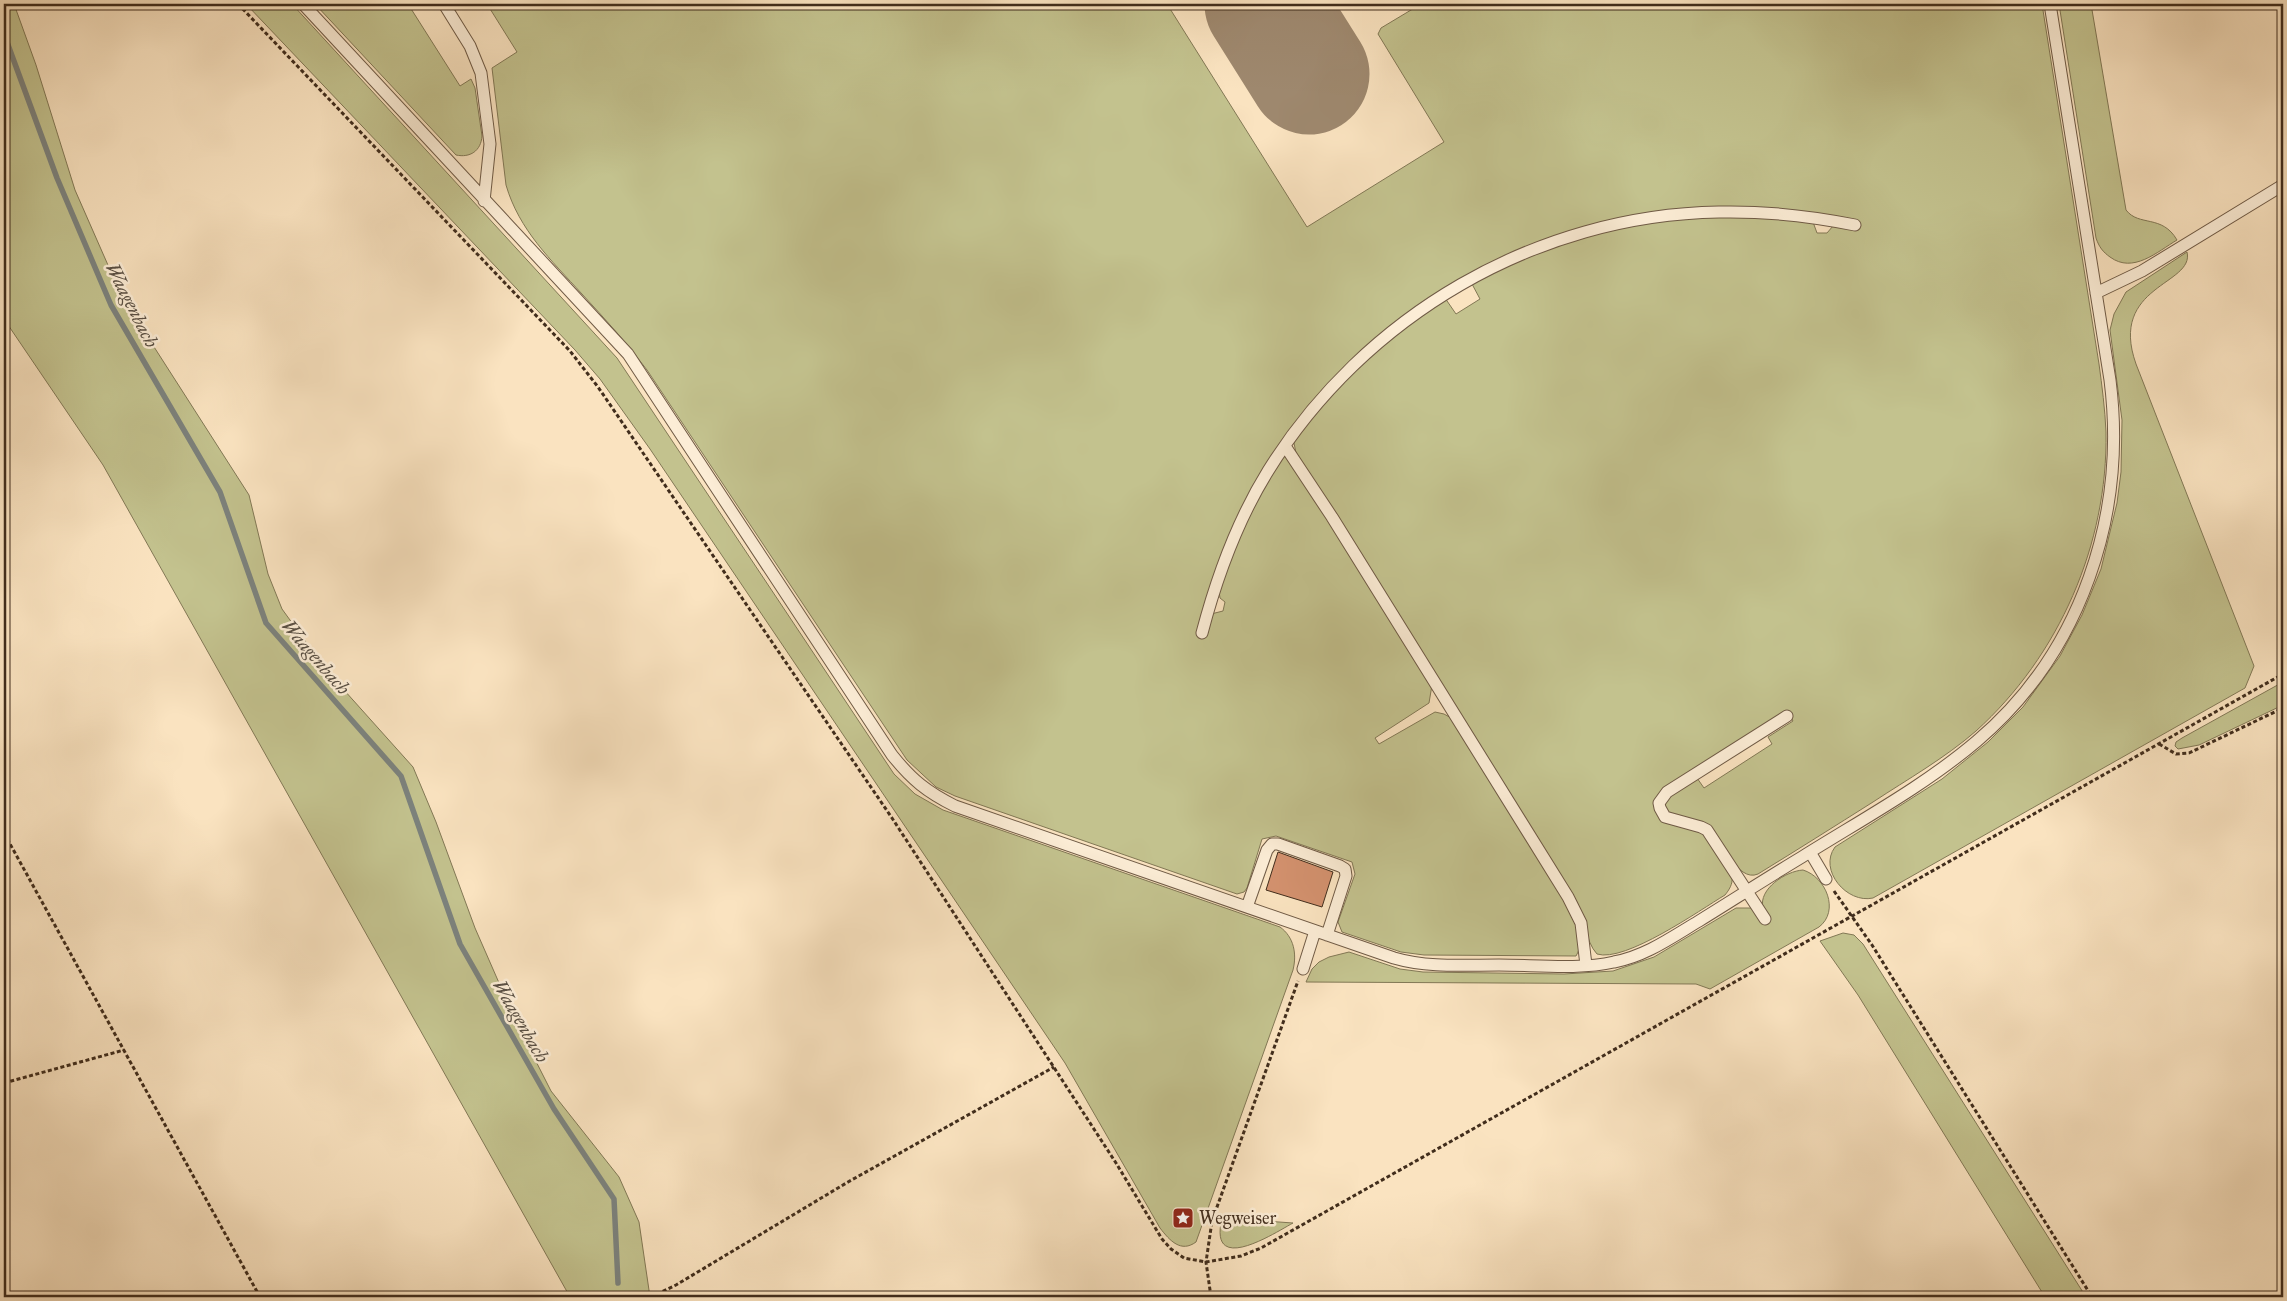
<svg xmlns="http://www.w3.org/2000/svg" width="2287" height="1301" viewBox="0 0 2287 1301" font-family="'IM FELL Great Primer',serif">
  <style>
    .green { fill: #c3c28e; stroke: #827855 }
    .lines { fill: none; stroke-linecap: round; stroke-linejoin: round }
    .stream { stroke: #7c827d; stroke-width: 5.5 }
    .runway { stroke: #9e886e; stroke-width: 121 }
    .building { fill: #d3916e; stroke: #412d1c }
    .service-casing { stroke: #6f5a45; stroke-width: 13 }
    .path { stroke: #412d1c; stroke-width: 3; stroke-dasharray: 4 2.5; stroke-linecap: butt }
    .service { stroke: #fcedd6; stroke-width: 11 }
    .labels { text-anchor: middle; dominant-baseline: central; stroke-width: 5; stroke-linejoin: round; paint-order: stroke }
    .poi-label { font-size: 18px; fill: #412d1c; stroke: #fcedd6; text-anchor: start }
    .water-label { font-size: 19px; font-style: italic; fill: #5a5044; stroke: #fcedd6 }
  </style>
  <rect width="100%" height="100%" fill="#fae3c0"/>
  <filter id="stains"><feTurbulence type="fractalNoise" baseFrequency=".004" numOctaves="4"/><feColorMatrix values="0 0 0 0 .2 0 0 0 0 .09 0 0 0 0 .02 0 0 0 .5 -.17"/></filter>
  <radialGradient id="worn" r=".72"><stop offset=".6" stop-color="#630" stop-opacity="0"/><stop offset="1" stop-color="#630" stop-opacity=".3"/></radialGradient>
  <path class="green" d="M4,4H14L36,65L75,190L122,297L249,495L268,574L282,609L327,671L413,767L436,822L475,928L517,1024L551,1091L619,1177L639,1222L650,1297H570L103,465L4,319Z
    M246,4H292L617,358L894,774L915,794L943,810L1280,927C1294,937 1297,954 1293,970L1196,1242C1181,1253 1170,1241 1160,1228L1065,1063L650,449L600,379L575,350Z
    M315,4H408L460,86L471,79L475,88L482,136C481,151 470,158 456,155Z
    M487,4H1167L1307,227L1444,142L1378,34L1381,28L1421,4H2042L2099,364C2102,386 2105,409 2106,432C2108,544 2059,656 1976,731C1945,758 1908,779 1873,802C1835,826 1797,850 1758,874C1737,883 1721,839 1709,825L1668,814C1663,809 1662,804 1667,798L1697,778L1704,788L1772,744L1768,737L1793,721L1787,711L1665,788C1660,793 1655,800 1656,808C1659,829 1687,825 1701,832C1708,836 1730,869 1732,877C1733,884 1729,890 1725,895C1700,910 1625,963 1597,954C1585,941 1585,918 1577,902L1296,453L1294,443C1297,432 1309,421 1316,412C1354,367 1397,332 1445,298L1456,314L1480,299L1472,284C1551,233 1671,211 1764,217C1780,218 1797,218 1813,222L1817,233H1827L1833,226L1857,229L1858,223C1832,216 1804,213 1777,211C1578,193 1377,294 1270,463C1236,515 1215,574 1198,634L1204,636L1211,614L1223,611L1225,602L1220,598C1212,575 1268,480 1282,457L1287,456L1314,495L1432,685L1429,703L1375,738L1379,744L1435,712L1444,714L1453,719L1567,902C1574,917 1586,940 1576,956L1424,955L1401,952L1342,932L1338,922L1355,874L1352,862L1276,836L1262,839L1247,888L1244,892L1237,894L955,796L936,787L907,760L647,370C627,343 605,319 582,294C551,260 519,230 506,185L492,68L517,52Z
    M2059,4H2091L2126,210C2139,227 2162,214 2177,240C2157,252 2133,274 2110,257C2103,252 2099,247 2096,238Z
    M2187,252C2195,285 2108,285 2136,364L2254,666L2245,688L1873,898C1847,904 1818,870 1835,847L1942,779L1988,742L2023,707L2060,656L2082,615L2101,569L2117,503L2121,472L2122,420L2110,330L2114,314L2126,292Z
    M2283,682V705L2199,745L2178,749L2175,746L2176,742L2182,738Z
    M1803,870C1826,877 1840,911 1819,927L1710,989L1696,984L1306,982L1312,969L1319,962L1329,957L1349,952L1400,969L1423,972L1564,974L1613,971L1654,957L1736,908H1763C1758,889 1786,871 1803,870Z
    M1843,933L1854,935L1863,944L2086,1297H2045L1858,995L1820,941Z
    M1222,1218L1293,1223C1273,1234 1208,1276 1222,1218Z"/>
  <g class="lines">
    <path class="stream" d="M4,34L57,178L111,305L220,492L266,623L401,776L460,944L554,1109L614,1199L618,1283"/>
    <path class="runway" d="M1265,4L1309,74"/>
  </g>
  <path class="building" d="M1278,852L1333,872L1322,907L1266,890Z"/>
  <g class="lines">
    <g class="service-casing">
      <path id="service" d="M303,4L628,354L892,755C912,780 927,792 955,806L1394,958C1428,968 1464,965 1499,965C1535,965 1579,970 1614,962C1646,956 1672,937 1699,921C1733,900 1767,878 1802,857C1861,820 1924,786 1977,741C2082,652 2127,514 2110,380L2050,4
        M444,4L470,46L481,73L490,144L484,201
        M2096,293L2142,271L2283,185
        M1285,446L1332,517L1568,897L1581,923L1586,965
        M1202,633C1217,576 1237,521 1268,471C1364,316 1536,215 1719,212C1765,211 1810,216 1855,225
        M1810,852L1826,879
        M1247,907L1267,850L1272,844H1278L1340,866L1345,869L1346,876L1327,935
        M1765,919L1707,830L1701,827L1665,817L1660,808L1659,803L1667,792L1787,716
        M1303,969L1315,931"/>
    </g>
    <path class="path" d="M238,4L570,351L598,387L892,818L1116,1163L1162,1239L1171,1249L1184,1258L1206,1262L1241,1256L1261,1248L2283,674
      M2159,744L2176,754L2189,753L2283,708
      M4,833L260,1297
      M1834,891L1872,945L2092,1297
      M4,1083L124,1050
      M651,1297L676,1285L848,1182L1054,1067
      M1211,1297L1206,1262L1212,1221L1298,981"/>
    <use href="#service" class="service"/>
  </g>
  <defs>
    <g id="sight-square" transform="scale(1.125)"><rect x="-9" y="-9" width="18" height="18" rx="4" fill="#8f2418" stroke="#fcedd6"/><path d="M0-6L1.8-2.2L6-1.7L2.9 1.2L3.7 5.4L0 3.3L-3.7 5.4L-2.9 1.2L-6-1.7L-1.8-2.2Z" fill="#fff"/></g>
  </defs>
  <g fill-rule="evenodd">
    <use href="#sight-square" x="1183" y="1218"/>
  </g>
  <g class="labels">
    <g class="poi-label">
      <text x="1199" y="1218">Wegweiser</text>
    </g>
    <g class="water-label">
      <text transform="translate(132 305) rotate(63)">Waagenbach</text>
      <text transform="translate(316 657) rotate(49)">Waagenbach</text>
      <text transform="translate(521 1021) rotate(60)">Waagenbach</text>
    </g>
  </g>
  <rect width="2287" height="1301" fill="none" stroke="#fae3c0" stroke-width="20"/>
  <rect x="5" y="5" width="2277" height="1291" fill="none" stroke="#412d1c" stroke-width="2.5"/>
  <rect x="10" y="10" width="2267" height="1281" fill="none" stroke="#412d1c"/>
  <rect width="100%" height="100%" filter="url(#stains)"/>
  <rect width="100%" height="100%" fill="url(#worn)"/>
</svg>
